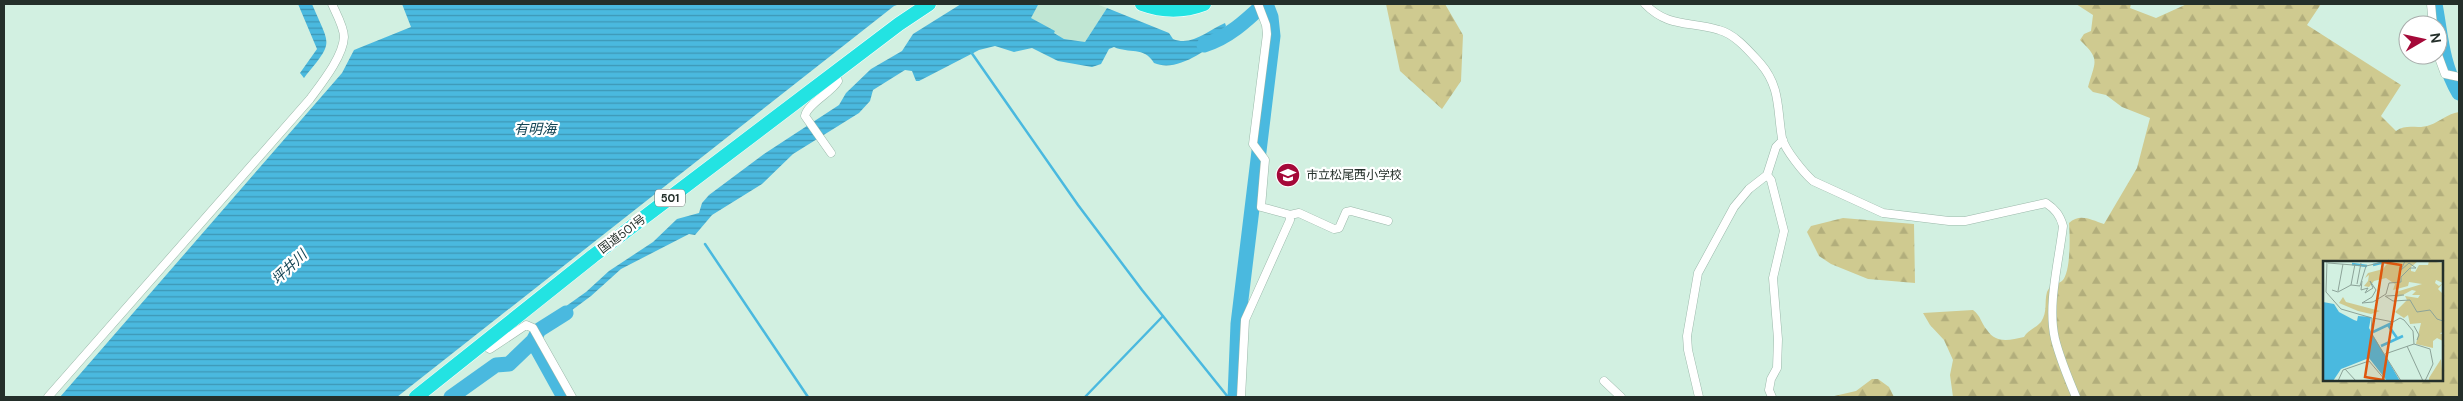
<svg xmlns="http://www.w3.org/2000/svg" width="2463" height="401" viewBox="0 0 2463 401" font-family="'DM Sans','Noto Sans JP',sans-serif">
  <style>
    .built { fill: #c0e6d3 }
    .forest { fill: url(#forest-firs); fill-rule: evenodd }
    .water { fill: url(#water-rules) }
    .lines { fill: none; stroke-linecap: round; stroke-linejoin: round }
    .stream { stroke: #4ab9df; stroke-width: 2.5 }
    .river { stroke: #4ab9df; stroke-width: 15 }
    .street-casing { stroke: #9bb8aa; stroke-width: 9 }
    .highway-casing { stroke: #fff; stroke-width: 15 }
    .street { stroke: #fff; stroke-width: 8 }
    .highway { stroke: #23e3e2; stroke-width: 14 }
    .labels { text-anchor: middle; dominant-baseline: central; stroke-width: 4.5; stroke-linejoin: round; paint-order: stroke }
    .shield { fill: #fff; stroke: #666d6a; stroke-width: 1 }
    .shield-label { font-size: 11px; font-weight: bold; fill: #242f2a }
    .poi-label { font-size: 12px; fill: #242f2a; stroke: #fff; text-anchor: start }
    .street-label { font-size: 12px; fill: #242f2a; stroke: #fff }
    .water-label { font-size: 14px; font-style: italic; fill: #134454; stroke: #fff }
    .inset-river { fill: none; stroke: #4ab9df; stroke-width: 2.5 }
    .inset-road { fill: none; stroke: #8ca398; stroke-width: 1 }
    .view { fill: #de570e; fill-opacity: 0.15; stroke: #de570e; stroke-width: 2.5 }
    .inset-edge { fill: none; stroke: #242f2a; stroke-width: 2.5 }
  </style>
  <defs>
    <pattern id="forest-firs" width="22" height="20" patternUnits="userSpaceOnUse" patternTransform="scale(1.25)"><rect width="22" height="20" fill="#cfca90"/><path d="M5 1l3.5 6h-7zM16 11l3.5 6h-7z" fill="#b2ae7c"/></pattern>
    <pattern id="water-rules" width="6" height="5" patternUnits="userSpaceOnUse" patternTransform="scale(1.25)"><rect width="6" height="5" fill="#4ab9df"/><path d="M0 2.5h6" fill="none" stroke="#3d97b5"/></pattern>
  </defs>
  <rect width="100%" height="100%" fill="#d2f0e1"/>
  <path class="built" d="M1036,4H1096L1107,8L1085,42L1064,39L1030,18L1038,5Z"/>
  <path class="forest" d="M1386,4H1445L1463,35L1461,81L1442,109L1400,71Z
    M2076,4H2131L2130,8L2156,18L2187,4H2321L2307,25L2401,85L2381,116L2396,131C2407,123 2418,130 2430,125C2441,121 2447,114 2459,112V397H1953L1950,375L1953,360L1944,340L1930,325L1923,313L1973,310C1981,316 1981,323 1987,330C1996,344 2010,340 2024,337C2028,330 2036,328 2041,322C2048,311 2044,303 2047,292C2050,284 2057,285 2062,281C2071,273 2070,235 2069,223C2080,213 2091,220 2104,224L2137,168L2150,118L2122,107L2106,95L2093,92L2088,87C2095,61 2101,60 2080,40L2084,34L2091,31L2093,15ZM2324,262H2442V380H2324Z
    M1843,218L1914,224L1915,283L1868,279L1831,264L1819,256L1807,232L1811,226Z
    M1872,379H1878L1889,387L1894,397H1830L1856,391Z"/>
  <path class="water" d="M298,4H312C330,47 335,40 304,78L300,73L317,49Z
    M402,4H900L894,6L397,397H60L342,73L354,50L411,27Z
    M961,4H1036L1038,5L1031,18L1055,31L1054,33L1064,39L1085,42L1107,8L1169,33L1173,39C1192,47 1208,30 1225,23L1226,26L1221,33L1224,38C1205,50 1177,73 1154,63C1144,46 1129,54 1114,47L1109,49L1101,64L1092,67L1058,61L1032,48L1014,52L995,46L979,50L919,81H916L912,71L905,70L873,90L870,101L859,113L793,154L762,184L712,215L695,235L689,234L621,269L591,296L552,325L549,322L562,309L586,292L609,271L653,242L677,219L699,213L702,203L709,195L764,154L839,105L846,93L871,69L902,51L913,34Z"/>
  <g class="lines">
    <path class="stream" d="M971,52L1078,205L1142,290L1228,397
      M705,244L808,397
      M1085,397L1163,316"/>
    <path class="river" d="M2435,4C2441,36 2442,65 2459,93
      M1204,45C1228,38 1247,20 1264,4
      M533,341L564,397
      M451,397L496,365L509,364L533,341L539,330L566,313
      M1235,397L1238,324L1273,36L1271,17L1266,4"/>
    <g class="street-casing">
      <path id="street" d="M1645,4C1668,28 1690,21 1719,30C1735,34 1749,51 1760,63C1781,87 1777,110 1782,138C1785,150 1804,173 1813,181L1883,213L1949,221H1965L2046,203C2055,209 2060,215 2063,226C2059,261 2047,305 2055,339C2060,359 2068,378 2076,397
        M2431,4L2433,25
        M2438,55L2445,74L2459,77
        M831,153L805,116C807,104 831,93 838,81L835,73
        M1767,175L1771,180L1784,231L1773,278L1778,339L1777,368L1771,379L1769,390L1772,397
        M1290,215L1299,213L1334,229L1339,228L1346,212L1351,211L1388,221
        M481,344L490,349L526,325L533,328L572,397
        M1604,381L1621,397
        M48,397L310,99C321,84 343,57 344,37C344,27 336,13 332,4
        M1241,397L1245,320L1290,220V215L1287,214L1261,207L1265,160L1253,144L1267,34L1266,25L1258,4
        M1699,397L1688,350L1687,336L1698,273L1734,207L1749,189L1767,175L1776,147L1783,140"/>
    </g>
    <g class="highway-casing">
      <path id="highway" d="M1142,4C1164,12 1183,12 1204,4
        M416,397L593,256L899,24L929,4"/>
    </g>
    <use href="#street" class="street"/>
    <use href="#highway" class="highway"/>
  </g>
  <defs>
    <g id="school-disc" transform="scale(1.25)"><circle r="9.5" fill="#a50939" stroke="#fff"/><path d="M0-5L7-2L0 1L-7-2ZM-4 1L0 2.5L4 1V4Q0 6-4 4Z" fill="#fff"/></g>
  </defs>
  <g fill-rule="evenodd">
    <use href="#school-disc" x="1288" y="175"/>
  </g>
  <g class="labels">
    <rect class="shield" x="655" y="189.5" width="30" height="17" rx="4"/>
    <g class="shield-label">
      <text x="670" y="198">501</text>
    </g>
    <g class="poi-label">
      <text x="1306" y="175">市立松尾西小学校</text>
    </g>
    <g class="street-label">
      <text transform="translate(622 234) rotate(-37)">国道501号</text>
    </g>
    <g class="water-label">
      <text x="535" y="129">有明海</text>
      <text transform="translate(289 267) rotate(-44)">坪井川</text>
    </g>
  </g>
  <g transform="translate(2323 261)">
    <rect width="120" height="120" fill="#d2f0e1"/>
    <path d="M66,0H95L88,6V10L92,11L96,4H105L106,0L120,2V22L113,19L112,22L116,25L120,22L115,28L120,33V70L117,73H120V80L114,77L110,80V87L93,83L98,62L87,63L85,54L81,57L72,51L84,39L82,35L95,37L97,34H89L93,30L89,29L78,35L74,36L73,31L99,23L86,21L85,25L70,29L72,23L63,17L51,20L46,26L41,25L45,20L46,14L42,17L45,12L60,8ZM20,36L23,41L57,50L48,53L35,50L16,42ZM118,98L120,120H106V117Z" fill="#cfca90"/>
    <path d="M0,41L11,43L16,51L31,59L34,60L35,55L48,56L46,67L77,120H64L46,97L18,108L10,120H0Z" fill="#4ab9df"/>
    <path class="inset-river" d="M29,3L44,5M50,4L66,0M65,64L74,77M50,71L69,62M58,85L80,75"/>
    <path class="inset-road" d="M4,0L3,31L18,48L49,57L48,72L78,120M5,2L43,5L65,0M39,20L38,29L45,27L42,32L50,27L47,20L53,29L49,36L39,42L50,41L63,33L66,22L78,21V16L87,7H93L86,2L78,9L82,0M34,23L38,2M28,24L32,3M9,29L15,31L28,24L37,25L43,5M15,30L20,3M62,35L70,40L87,39L94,51L107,49L114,58L120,60M63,35L81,34M50,57L70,61L77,57L81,59L90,70L91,83M91,65L96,74L94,79M91,83L107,88L110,103L102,120M84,85L100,120M62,93L91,83M22,108L33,120M15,120L20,109L46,100L63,120"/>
    <path class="view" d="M60,1L78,4L60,119L42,116Z"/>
    <rect width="120" height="120" class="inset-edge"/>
  </g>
  <rect width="2463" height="401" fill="none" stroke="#242f2a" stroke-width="10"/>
  <g transform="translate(2423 40) rotate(81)"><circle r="24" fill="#ffffff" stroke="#a7acaa"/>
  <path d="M0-4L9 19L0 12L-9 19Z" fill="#a50939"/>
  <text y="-8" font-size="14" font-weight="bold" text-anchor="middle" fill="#242f2a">N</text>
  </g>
</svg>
